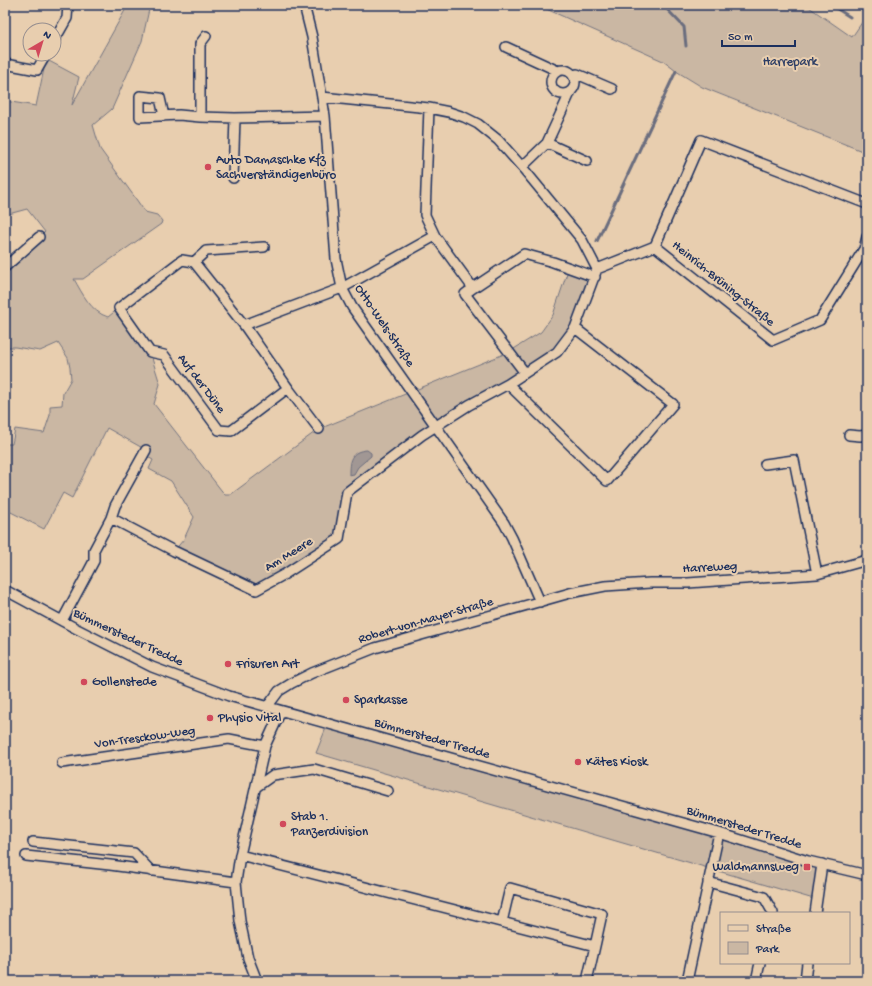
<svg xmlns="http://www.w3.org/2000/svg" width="872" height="986" viewBox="0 0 872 986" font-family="'Gochi Hand',sans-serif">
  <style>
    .green { fill: #cab7a3; stroke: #727380 }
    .water { fill: #a19794; stroke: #6b6d7e }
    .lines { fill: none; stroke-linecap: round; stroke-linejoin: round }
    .stream { stroke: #6b6d7e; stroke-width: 3 }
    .minor-casing { stroke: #1b2f5e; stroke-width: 12 }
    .minor { stroke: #e8ceaf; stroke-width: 9 }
    .poi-dot { fill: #d1495b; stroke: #e8ceaf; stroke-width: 1.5 }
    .labels { text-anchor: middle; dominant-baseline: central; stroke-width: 4; stroke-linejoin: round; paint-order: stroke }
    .park-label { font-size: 13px; fill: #2c3d65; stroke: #e8ceaf }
    .poi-label { font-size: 13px; fill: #1b2f5e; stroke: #e8ceaf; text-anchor: start }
    .street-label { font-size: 13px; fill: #1b2f5e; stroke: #e8ceaf }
  </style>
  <rect width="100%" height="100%" fill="#e8ceaf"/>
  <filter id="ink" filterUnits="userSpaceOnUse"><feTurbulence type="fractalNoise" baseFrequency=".025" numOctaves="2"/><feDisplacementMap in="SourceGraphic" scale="8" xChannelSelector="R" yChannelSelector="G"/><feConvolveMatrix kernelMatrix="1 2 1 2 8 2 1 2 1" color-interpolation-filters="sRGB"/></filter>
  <g filter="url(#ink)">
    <path class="green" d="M128,5H150L142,41L112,109L93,125L100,149L136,199L145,212L157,215L162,221L161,224L83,279H74C82,293 91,312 108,317L119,308L150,352L160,384L154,404L225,495H230L319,429L509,352L541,332L553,315L569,267L595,277L575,328L557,352L469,405L347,492L339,539L256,590L174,551L184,539L194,517L171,481L149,469L153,460L144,455L146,450L107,428L72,498L63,493L44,529L5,509V444H12L15,429L44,433L50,415V406L62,405L63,393L71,379L70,368L68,358L58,343L40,351L15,347H5V268L45,232L27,209L5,215V101L36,106L44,69L49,61L79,77L72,105Z
      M358,5H806L852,37L867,15V153L702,87L676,71L663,61L544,8Z
      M328,723L822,864L817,900L316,753Z"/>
    <path class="water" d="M367,450L371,453V456L358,467L354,474L349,475C349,461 350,451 367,450Z"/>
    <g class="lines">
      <path class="stream" d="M663,5L684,27L686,46
        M831,5L850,17
        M597,241L676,71"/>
      <g class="minor-casing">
        <path id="minor" d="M304,5L312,37L325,116L336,259L342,288L352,307L504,523L512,538L540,602
          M54,41L67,18L68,5
          M506,47L558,71
          M5,64L37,70L46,54
          M551 82a12 12 0 1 1 24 0a12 12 0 1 1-24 0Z
          M574,75L577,74L612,89
          M429,108L425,215L435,236L473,288L465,294L525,373
          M164,116L160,98L140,96V117L179,115L200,117L235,118L325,116
          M200,117V44L206,36
          M547,143L587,161
          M522,167L547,143L571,91
          M233,178L235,118
          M655,246L773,340L820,320L864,249L867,237
          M194,262L206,251L264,247
          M5,267L39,237
          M597,269L655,246L701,140L867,204
          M473,288L524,254L553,262L595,277
          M244,325L288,388L231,431L219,430L164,355L150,352L119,308L182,260L194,262L244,325L342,288L435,236
          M508,384L607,481L673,404L575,328
          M288,388L319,429
          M849,435L860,436L867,435
          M765,464L794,460L817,574
          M111,518L115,506L146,450
          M5,590L77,629L152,667L229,696L719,833L808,861L867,875
          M62,621L94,561V550L111,518L174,551L256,590L285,574L339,539L347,492L422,435L469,405L508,384L557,352L575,328L597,269L582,240L522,167L498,140L478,124L464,117L449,112L429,108L322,97
          M267,707L279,691L292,683L312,673L375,648L570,593L605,586L650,583H688L817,574L867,560
          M62,763L229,739L265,746L281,711
          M256,787L273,775L314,769L388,791
          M33,842L134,853L151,871
          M240,855L595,946L602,914L510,888L502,922
          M26,856L110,865L236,882
          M708,882L764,897L773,913
          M815,913L822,864
          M257,981L248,958L240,921L236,882L240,855L265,746
          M587,981L595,946
          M687,981L719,833
          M756,981L760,963
          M805,981L807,963"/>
      </g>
      <use href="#minor" class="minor"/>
    </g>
  </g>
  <g class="poi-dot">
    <circle cx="208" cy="167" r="4"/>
    <circle cx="228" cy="664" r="4"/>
    <circle cx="84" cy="682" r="4"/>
    <circle cx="346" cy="700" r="4"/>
    <circle cx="210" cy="718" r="4"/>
    <circle cx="578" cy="762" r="4"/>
    <circle cx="283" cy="824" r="4"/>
    <rect x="803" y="863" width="8" height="8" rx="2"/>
  </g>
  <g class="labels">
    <g class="park-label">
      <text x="790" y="62">Harrepark</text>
    </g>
    <g class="poi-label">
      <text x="216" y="160">Auto Damaschke Kfz<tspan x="216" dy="15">Sachverständigenbüro</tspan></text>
      <text x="236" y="664">Frisuren Art</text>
      <text x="92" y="682">Gollenstede</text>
      <text x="354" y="700">Sparkasse</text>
      <text x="218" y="718">Physio Vital</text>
      <text x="586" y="762">Kätes Kiosk</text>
      <text x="291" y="817">Stab 1.<tspan x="291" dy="15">Panzerdivision</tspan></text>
      <text x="799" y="867" text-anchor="end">Waldmannsweg</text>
    </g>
    <g class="street-label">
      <text transform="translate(723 284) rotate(39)">Heinrich-Brüning-Straße</text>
      <text transform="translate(384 326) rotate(56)">Otto-Wels-Straße</text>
      <text transform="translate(201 384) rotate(53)">Auf der Düne</text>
      <text transform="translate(289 555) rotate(-32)">Am Meere</text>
      <text transform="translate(710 568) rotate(-3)">Harreweg</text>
      <text transform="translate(426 621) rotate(-16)">Robert-von-Mayer-Straße</text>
      <text transform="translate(128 638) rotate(25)">Bümmersteder Tredde</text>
      <text transform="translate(145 738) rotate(-8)">Von-Tresckow-Weg</text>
      <text transform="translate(432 739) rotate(16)">Bümmersteder Tredde</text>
      <text transform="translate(744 828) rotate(17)">Bümmersteder Tredde</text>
    </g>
  </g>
  <rect width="872" height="986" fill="none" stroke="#e8ceaf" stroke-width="20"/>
  <rect x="10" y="10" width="852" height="966" fill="none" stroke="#1b2f5e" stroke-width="1.5" filter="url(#ink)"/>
  <rect x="720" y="912" width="130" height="52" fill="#e8ceaf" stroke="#968e8f"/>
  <rect x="728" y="925" width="20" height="6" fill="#e8ceaf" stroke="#968e8f"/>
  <text x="756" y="932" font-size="12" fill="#1b2f5e">Straße</text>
  <rect x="728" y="942" width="20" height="12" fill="#cab7a3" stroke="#968e8f"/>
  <text x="756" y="952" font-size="12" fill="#1b2f5e">Park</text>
  <g transform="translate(42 42) rotate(38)"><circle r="19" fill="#e8ceaf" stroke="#968e8f"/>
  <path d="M0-3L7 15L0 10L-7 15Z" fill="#d1495b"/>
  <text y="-6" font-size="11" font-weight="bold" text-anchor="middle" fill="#1b2f5e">N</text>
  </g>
  <path d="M722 40v6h73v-6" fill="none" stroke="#1b2f5e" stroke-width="2"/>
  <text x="728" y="40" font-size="12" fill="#1b2f5e" stroke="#e8ceaf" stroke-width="3" paint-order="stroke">50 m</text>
</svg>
